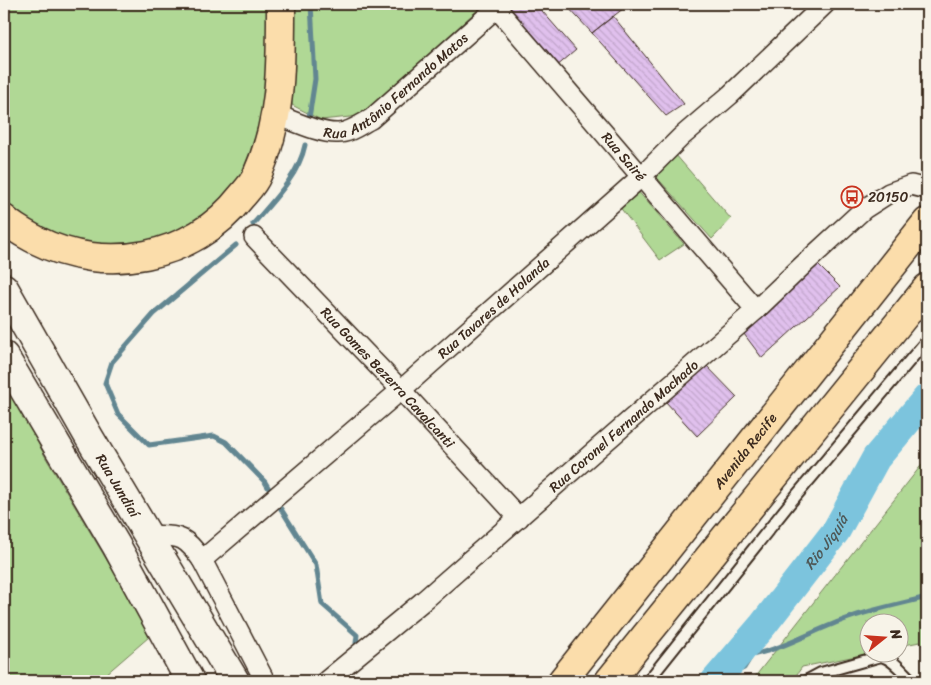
<svg xmlns="http://www.w3.org/2000/svg" width="931" height="685" viewBox="0 0 931 685" font-family="Sriracha,sans-serif">
  <style>
    .green { fill: #b0d895; stroke: #76815a }
    .lines { fill: none; stroke-linecap: round; stroke-linejoin: round }
    .stream { stroke: #628691; stroke-width: 5 }
    .river { stroke: #7cc4dd; stroke-width: 29 }
    .building { fill: url(#building-back-hatch); stroke: #3b2a1e }
    .service-casing { stroke: #3b2a1e; stroke-width: 14 }
    .minor-casing { stroke: #3b2a1e; stroke-width: 22 }
    .secondary-casing { stroke: #3b2a1e; stroke-width: 31 }
    .primary-casing { stroke: #3b2a1e; stroke-width: 31 }
    .trunk-casing { stroke: #3b2a1e; stroke-width: 31 }
    .service { stroke: #f7f3e8; stroke-width: 10 }
    .minor { stroke: #f7f3e8; stroke-width: 19 }
    .secondary { stroke: #f7f3e8; stroke-width: 28 }
    .primary { stroke: #fbddab; stroke-width: 28 }
    .trunk { stroke: #fbddab; stroke-width: 28 }
    .labels { text-anchor: middle; dominant-baseline: central; stroke-width: 4; stroke-linejoin: round; paint-order: stroke }
    .street-label { font-size: 14px; fill: #3b2a1e; stroke: #f7f3e8 }
    .poi-label { font-size: 14px; fill: #3b2a1e; stroke: #f7f3e8; text-anchor: start }
    .water-label { font-size: 15px; font-style: italic; fill: #4e5857; stroke: #f7f3e8 }
  </style>
  <defs>
    <pattern id="building-back-hatch" width="6" height="6" patternUnits="userSpaceOnUse" patternTransform="scale(1.25)"><rect width="6" height="6" fill="#e0c0ed"/><path d="M-1 5l2 2M0 0l6 6M5-1l2 2" fill="none" stroke="#c1a5cb"/></pattern>
  </defs>
  <rect width="100%" height="100%" fill="#f7f3e8"/>
  <filter id="ink" filterUnits="userSpaceOnUse"><feTurbulence type="fractalNoise" baseFrequency=".02" numOctaves="2"/><feDisplacementMap in="SourceGraphic" scale="10" xChannelSelector="R" yChannelSelector="G"/><feConvolveMatrix kernelMatrix="1 2 1 2 8 2 1 2 1" color-interpolation-filters="sRGB"/></filter>
  <g filter="url(#ink)">
    <path class="green" d="M4,4H281L269,146L233,221L122,259L4,219Z
      M287,4H484L360,116L321,120L292,105Z
      M675,154L731,219L712,239L652,172Z
      M636,189L684,244L660,260L619,206Z
      M4,379L46,458L139,614L149,637L98,681H4Z
      M927,458V650L920,642L899,646L898,622H868V652L871,653L802,667L792,681H736L754,678Z"/>
    <g class="lines">
      <path class="stream" d="M309,118L315,79L311,4
        M253,224C273,201 299,175 305,145
        M236,245L154,314L112,362L105,383L118,414L149,445L214,436L226,442L265,482L272,494
        M281,509L316,565L322,604L357,635L356,643
        M716,681L744,668L752,655C786,648 816,629 849,618C874,609 901,604 927,597"/>
      <path class="river" id="s1" d="M715,681L763,625L836,531L876,458L927,398"/>
    </g>
    <path class="building" d="M510,4H536L576,50L556,67L503,10Z
      M565,4H629L592,33Z
      M613,16L684,104L666,116L592,33Z
      M815,262L840,287L762,358L741,330Z
      M705,364L737,397L697,436L665,401Z"/>
    <g class="lines">
      <g class="service-casing">
        <path id="service" d="M648,681L790,503L927,340
          M806,681L821,673L881,656C893,659 903,672 912,681"/>
      </g>
      <g class="minor-casing">
        <g id="minor">
          <path id="s2" d="M493,4L756,310"/>
          <path id="s3" d="M277,115C294,121 320,134 338,133C350,133 361,124 371,119L501,4"/>
          <path id="s4" d="M254,237L401,390L519,518"/>
          <path id="s5" d="M148,535C179,537 183,533 202,560L401,390L642,176L681,137L730,95L825,4"/>
          <path d="M202,560L265,681"/>
          <path id="s6" d="M326,681L422,602L756,310L802,266L864,209L889,193L911,185L927,189"/>
        </g>
      </g>
      <g class="secondary-casing">
        <g id="secondary">
          <path id="s7" d="M4,288L89,437L235,681"/>
          <path d="M4,356L116,545L190,681"/>
        </g>
      </g>
      <g class="primary-casing">
        <g id="primary">
          <path id="s8" d="M562,681L927,222"/>
          <path d="M609,681L927,288"/>
        </g>
      </g>
      <g class="trunk-casing">
        <path id="trunk" d="M4,219C13,228 25,234 36,240C105,275 193,259 241,197C247,190 254,183 257,175C282,120 281,63 281,4"/>
      </g>
      <use href="#service" class="service"/>
      <use href="#minor" class="minor"/>
      <use href="#secondary" class="secondary"/>
      <use href="#primary" class="primary"/>
      <use href="#trunk" class="trunk"/>
    </g>
  </g>
  <defs>
    <g id="bus-ring" transform="scale(1.125)"><circle r="9.5" fill="#f7f3e8" stroke="#c8321e" stroke-width="1.5"/><path d="M-5-6H5V4H4V6H2V4H-2V6H-4V4H-5ZM-3.5-4V0h7V-4ZM-3.5 1.2v1.5H-2V1.2ZM2 1.2v1.5H3.5V1.2Z" fill="#c8321e"/></g>
  </defs>
  <g fill-rule="evenodd">
    <use href="#bus-ring" x="852" y="197"/>
  </g>
  <g class="labels">
    <g class="street-label">
      <text stroke="none"><textPath href="#s3" startOffset="138">Rua Antônio Fernando Matos</textPath></text>
      <text stroke="none"><textPath href="#s2" startOffset="201">Rua Sairé</textPath></text>
      <text stroke="none"><textPath href="#s5" startOffset="449">Rua Tavares de Holanda</textPath></text>
      <text stroke="none"><textPath href="#s4" startOffset="194">Rua Gomes Bezerra Cavalcanti</textPath></text>
      <text stroke="none"><textPath href="#s6" startOffset="392">Rua Coronel Fernando Machado</textPath></text>
      <text stroke="none"><textPath href="#s8" startOffset="294">Avenida Recife</textPath></text>
      <text stroke="none"><textPath href="#s7" startOffset="228">Rua Jundiaí</textPath></text>
    </g>
    <g class="poi-label">
      <text x="868" y="197">20150</text>
    </g>
    <g class="water-label">
      <text stroke="none"><textPath href="#s1" startOffset="178">Rio Jiquiá</textPath></text>
    </g>
  </g>
  <rect width="931" height="685" fill="none" stroke="#f7f3e8" stroke-width="20"/>
  <rect x="10" y="10" width="911" height="665" fill="none" stroke="#3b2a1e" stroke-width="2" filter="url(#ink)"/>
  <g transform="translate(884 638) rotate(73)"><circle r="24" fill="#f7f3e8" stroke="#aca397"/>
  <path d="M0-4L9 19L0 12L-9 19Z" fill="#c8321e"/>
  <text y="-8" font-size="14" font-weight="bold" text-anchor="middle" fill="#3b2a1e">N</text>
  </g>
</svg>
